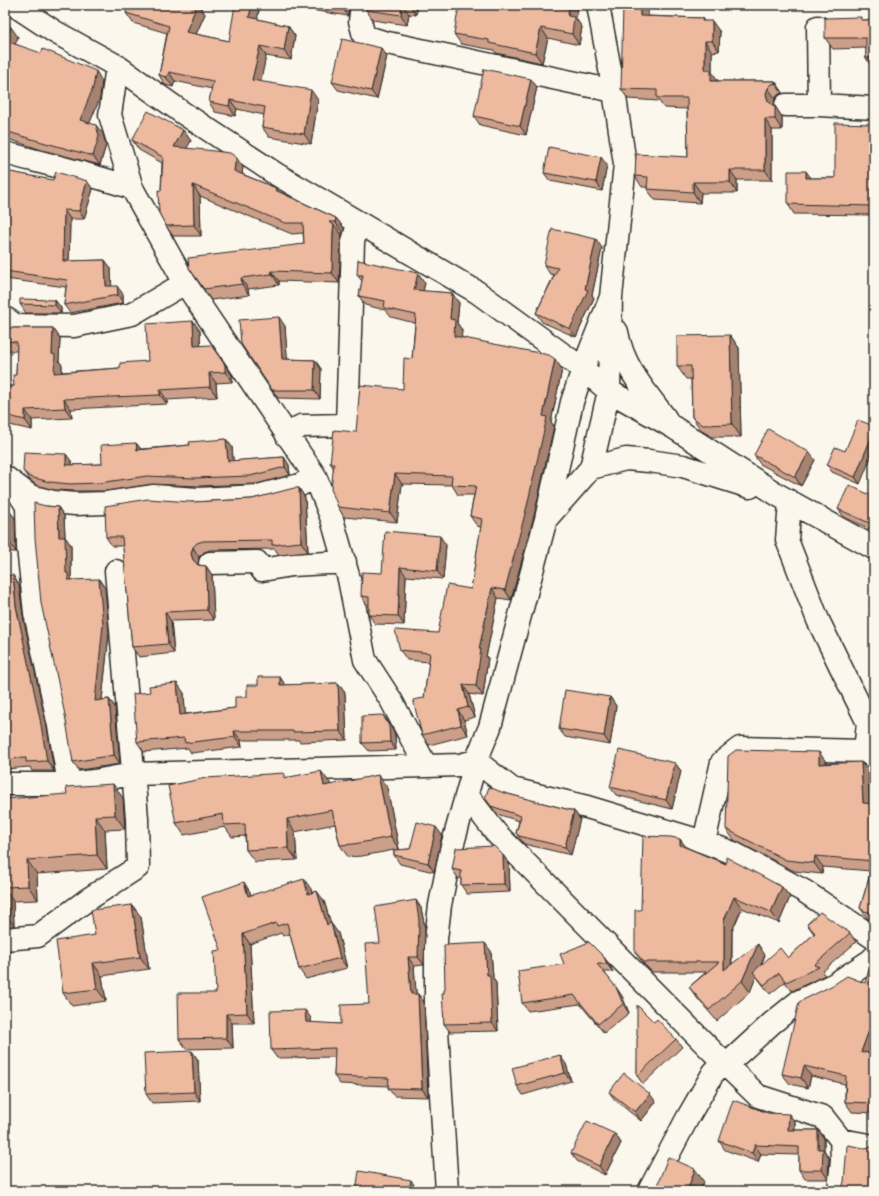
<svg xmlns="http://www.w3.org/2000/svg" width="879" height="1196" viewBox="0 0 879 1196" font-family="'Gochi Hand',sans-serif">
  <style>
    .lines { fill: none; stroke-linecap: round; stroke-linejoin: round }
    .minor-casing { stroke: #2b2b2b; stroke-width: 25 }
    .minor { stroke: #fbf7ec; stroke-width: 22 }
    .wall { fill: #cc9f89; stroke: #2b2b2b }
    .shaded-wall { fill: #a6826f; stroke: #2b2b2b }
    .building { fill: #edb99f; stroke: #2b2b2b }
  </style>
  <rect width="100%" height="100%" fill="#fbf7ec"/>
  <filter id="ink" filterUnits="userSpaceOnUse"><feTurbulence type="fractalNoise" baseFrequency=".025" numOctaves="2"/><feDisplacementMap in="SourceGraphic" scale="8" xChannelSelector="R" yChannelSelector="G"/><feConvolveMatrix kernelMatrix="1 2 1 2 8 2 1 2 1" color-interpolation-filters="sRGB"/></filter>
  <g filter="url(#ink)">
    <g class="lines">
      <g class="minor-casing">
        <path id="minor" d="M14,5L55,32L117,66L183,113L276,174L477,292L583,369L609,391L673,427L778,495L874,548
          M362,5L360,21L364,36L383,42L614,91
          M818,27L819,105
          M117,66L110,115L132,188L185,283L315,476L332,519L349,579L365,660L391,700L426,766
          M786,105H819L874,108
          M5,153C47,164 90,174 132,188
          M5,318L15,325L74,326L132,314L185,283
          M617,332C623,367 645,391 666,419
          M287,436L301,426L347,425L353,242L358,223
          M591,468L626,459L649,461L683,466L750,487
          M5,477L30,496L53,502L75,504L106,503L154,496L198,499L258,496L300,485L315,476
          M13,484L27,506L28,547L35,613L59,726L69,784
          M790,503L787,540L818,620L868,723L865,751
          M547,518L591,468L609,391L611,297L625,164L614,91L598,5
          M210,563L257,562L262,570L292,565L345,562
          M5,784H69L94,781L133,774L426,766L460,765L476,761L490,727L546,519L572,402L583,369L611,297
          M467,795L496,833L726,1065L758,1096L823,1117L841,1140L842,1159L839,1191
          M704,842L722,762L740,748L865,751L874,757
          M5,939L38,936L87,900L138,867L137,818L116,571
          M841,1140L874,1146
          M447,1191L436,1014V939L440,905L451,850L476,761L512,789L587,807L704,842L733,853L804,891L874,938
          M649,1191L688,1117L714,1072L726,1065L772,1023L798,1002L835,984L870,961L874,957"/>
      </g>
      <use href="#minor" class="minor"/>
    </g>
    <path class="wall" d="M129,5H199L205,14L196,34L229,41L259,10L257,19L288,26L295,36L291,60L266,56L260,82L318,100L311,144L269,137L262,127L264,115L237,109L235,116L215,112L209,102L212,89L175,81L173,87L165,85L159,75L167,33L133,23L126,13Z
      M297,5H349L348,16L299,8Z
      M367,5H418L416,15L409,14L407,25L373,20L366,10Z
      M648,5V16L702,18L704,21L720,32L719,51L712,52V72L718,81H775L782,91V93L779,94L775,98L774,105L782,117V130H772V180H737V193H701L700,203L655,200L647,189V187H642L635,176L688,157L687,109L664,108L659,101L628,99L621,89Z
      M576,19L582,27L579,45L548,38L542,63L496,53L494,50L461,44L454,34Z
      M863,20H874V69H873L866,58V48L833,49L825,38Z
      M5,25L18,37L15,44L102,81L100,98L89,123L103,134L106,145L100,165L42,150L5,138Z
      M381,48L387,56L377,99L338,90L332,82Z
      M537,87L526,135L480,125L474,116Z
      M874,124V215L794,214L788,204L811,178H835Z
      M183,130L191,141L186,148L243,167L242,174L276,188L278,191L336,218L344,228L343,233H340L342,235L341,242L339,283L279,281V285L248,289L249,295L211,300L189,268L304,244L303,233L292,234L200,196L201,236H173L166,226L161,191L162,163L139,150L132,140Z
      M607,165L602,191L550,181L544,173Z
      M5,171L93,189L84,219H70L69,261L105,260L111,269V286L123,294V303L70,313L64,305L66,287L5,279Z
      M602,248L592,295L594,298L576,337L542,322L536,313L554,275L550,274L544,265Z
      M418,273L425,283L423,291L452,293L459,303L457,323L462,330L461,337L562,369L551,422L554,426L534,516L511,600L498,598L486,657L488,658L483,696L469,694L475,717L464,720L468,735L429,745L422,735L424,698L429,662L407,660L400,650L438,633L471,589L481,527L477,526L470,516L474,495H458L452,485L402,484L397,522L344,517L338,507L333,467L330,463L356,432L403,389L412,359L415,323L391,317L385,310L365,305L359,296L362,281L357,275Z
      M55,300L61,308V313H26L20,304Z
      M193,321L200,331V345L232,375V382L216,383L217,397L167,400V404L71,409L72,418L32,420V430L5,424V387L14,386L16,375L17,351H5V327L8,328H53L60,338L59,361L62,365V372L120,368L148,361Z
      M285,326L287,359L315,360L321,369L320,399L278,398L241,344Z
      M730,335L739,348L741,437H712L701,430L692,417L691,379H686L677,366Z
      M226,439L232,447L233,461L284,457L289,465L290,475L256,484L198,486L152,484L105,491H75L55,490L36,485L29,479L23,471L72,462V465L102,464L136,443L141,449L190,445Z
      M845,451L860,484L832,472L827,465Z
      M754,455L815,460L801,486L760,464Z
      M299,488L305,498L308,552L279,555L275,549L210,550L204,552L199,557L198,564V565L206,566L212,575L214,620L171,621L174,653L139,657L132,647L123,546H112L106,537L192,502L252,499Z
      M874,497V531L844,517L838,509Z
      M46,506L58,507L64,516L65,537L71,545V578L73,580L105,588L109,633L102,700L109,699L115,707L120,764L79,770L73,762Z
      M5,509L15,518L16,552H5Z
      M446,545L443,579L406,576L404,625L375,624L369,615V605H367L361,596L382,573Z
      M5,576L19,585L23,616L47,728L54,771H32L30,767L5,769Z
      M338,683L345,693L347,740L300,742L299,740H241L242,747L191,753L188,748L144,752L137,742L184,693L185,714L235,708L247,697L285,685Z
      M610,697L616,706L610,745L565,737L559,729Z
      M383,715L389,723L395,735L396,750L369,751L362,743Z
      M675,763L681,771L672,809L616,795L610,787Z
      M827,763L869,773L870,804H874V922L868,919L860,908L871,871L823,867L822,874L794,871L734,840L726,829Z
      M287,777L330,783V785L387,787L399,849L397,850L410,849L442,835L434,872L400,864L394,855V850L362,856L348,857L340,845L335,824L295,832L297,860L255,862L246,850L245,836L232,837L225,827L184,835L176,823Z
      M504,793L574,811L580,819L571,855L524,844L516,833L519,821L497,814L485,798Z
      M123,798L125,829L105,830L107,869L37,874L38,900L13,901L14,926H5V799Z
      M680,839L686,847L726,864L782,887L790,897L779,923L742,908L732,931V964L765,955L761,965L788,958L814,934L807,924L850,933L856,942L822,972L825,975L792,991L785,982L770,994L756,976L750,992L717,1021L697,998L689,987L706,972H652L643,963L635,952Z
      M503,855L509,864L510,892L467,894L461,885V879L458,878L452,869Z
      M311,889L312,893L324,901L331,924L338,933L347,968L306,979L299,969L290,934L283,936L281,933L250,944L254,1023H232L233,1048L186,1049L179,1039L216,993L221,950L250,892L251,895Z
      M416,900L421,908L425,928L424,965L414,966L416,994H418L424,1002L428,1097L394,1096L388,1088L389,1086L340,1084L334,1076L335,1057L277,1058L271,1050L311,1018V1023L341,1024L369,1004L380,943Z
      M132,905L141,917L149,969L102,976L106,1001L72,1006L63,993L95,935Z
      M589,942L610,966L613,972H604L622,996L629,1013L604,1033L580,1004L528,1011L522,1003Z
      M491,951L493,978L496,983L498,1031L450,1032L444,1024V993L445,990Z
      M865,983L871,1053H874V1113L852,1112L845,1102V1084L811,1076L808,1088L790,1084L782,1074Z
      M654,1022L676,1039L682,1047L643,1084L637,1076L638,1037Z
      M192,1051L198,1060L200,1101L152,1103L146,1094Z
      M566,1064L571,1081L523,1095L517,1086Z
      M609,1092L656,1102L641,1121L615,1100Z
      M795,1122V1130H818L824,1138V1150L829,1158L828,1179H805L799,1170V1155L761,1154L758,1162L725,1150L719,1141Z
      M615,1134L621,1143L605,1175L577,1161L571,1153Z"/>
    <path class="shaded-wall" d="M197,5H199L205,14L193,41L186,32Z
      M252,5H256L259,10L256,27L249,17Z
      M341,5H349L348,16L341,6Z
      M402,5H403L409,14L407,25L401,15Z
      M410,5H418L416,15Z
      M569,5H578L576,19L582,27L579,45L572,34L568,16Z
      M640,5H648V27L640,16Z
      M712,21L720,32L719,51L712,41Z
      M288,26L295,36L291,60L284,51Z
      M11,27L18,37L13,50L6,41Z
      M541,28L548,38L542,63L535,53Z
      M705,41L712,52V72L718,81H711L705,70Z
      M260,46L266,56L259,90L252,80Z
      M381,48L387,56L377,99L371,91Z
      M96,71L102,81L100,98L87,130L80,120Z
      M169,72L175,81L173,87L166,77Z
      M531,79L537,87L526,135L520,126Z
      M775,81L782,91V93L775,83Z
      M768,88L775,98L774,105L775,109V106L782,117V130L775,119L768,101L766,94Z
      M311,90L318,100L311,144L304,134Z
      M230,100L237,109L235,116L229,106Z
      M765,119L772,130V180L765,170Z
      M96,125L103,134L106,145L100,165L93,156Z
      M183,130L191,141L181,158L174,147Z
      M236,157L243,167L241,182L234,171Z
      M601,157L607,165L602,191L596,182Z
      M730,170L737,180V193L730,182Z
      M806,171L813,181L806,178Z
      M87,181L93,189L84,219L79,211Z
      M693,182L701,193L700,203L693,192Z
      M193,185L200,196L201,236L194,225Z
      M872,203L874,206V209L872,206Z
      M64,210L70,219L69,269L63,261Z
      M336,218L344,228L343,233L335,222Z
      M334,225L342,235L341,242L339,283L332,273L333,231Z
      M596,239L602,248L592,295L594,298L576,337L570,329L585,289Z
      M105,260L111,269L112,295L106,286Z
      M271,271L279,281V285L272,274Z
      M418,273L425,283L421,300L414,290Z
      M241,278L248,289L249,295L242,284Z
      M117,286L123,294V303L118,295Z
      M452,293L459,303L457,323L462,330L461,345L454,336L450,319Z
      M55,300L61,308V313L55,305Z
      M279,317L285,326L288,368L282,359Z
      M193,321L200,331L201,356L194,346Z
      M53,328L60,338L59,361L62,365L61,383L54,373L52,354Z
      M730,335L739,348L741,437L732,424Z
      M211,345L232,375V382L225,372Z
      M555,359L562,369L551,422L554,426L534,516L511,600L505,590L543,416Z
      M315,360L321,369L320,399L314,390Z
      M209,373L216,383L217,397L210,387Z
      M160,390L167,400V404L160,395Z
      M64,399L71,409L72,418L65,408Z
      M25,410L32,420V430L25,420Z
      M874,431V450L860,484L855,477Z
      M226,439L232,447L234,469L228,461Z
      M136,443L142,451L137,450Z
      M809,452L815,460L801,486L795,477Z
      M66,454L72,462L71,473L66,465Z
      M284,457L289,465L290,475L285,467Z
      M395,474L402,484L397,522L390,513Z
      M299,488L305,498L308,552L301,542Z
      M58,507L64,516L65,537L71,545V578L74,581L68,580L66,573L59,537Z
      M8,509L15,518L16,552L9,542Z
      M440,536L446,545L443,579L437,571Z
      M193,547L199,557L198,564L200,570L193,560L191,554Z
      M206,566L212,575L214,620L207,610Z
      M400,567L406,576L404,625L398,616Z
      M13,575L19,585L23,616L47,728L54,771L47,761L16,606Z
      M99,579L105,588L109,633L101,709L95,701Z
      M492,588L498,598L486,657L488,658L483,696L476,686L479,649Z
      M165,612L171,621L174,653L168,644Z
      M280,677L287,687L280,685Z
      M177,683L184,693L186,724L180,715Z
      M338,683L345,693L347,740L340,731Z
      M463,685L469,694L475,717L468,707Z
      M610,697L616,706L610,745L604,736Z
      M109,699L115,707L120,764L114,755Z
      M458,710L464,720L468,735L461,725Z
      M383,715L389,723L395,735L396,750L390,742Z
      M234,731L241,740L242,747L235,737Z
      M819,752L827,763L819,764Z
      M861,762L869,773L870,814L863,803Z
      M675,763L681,771L672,809L666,800Z
      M321,771L330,783L333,798L324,786Z
      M378,775L387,787L399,849L391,837Z
      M113,784L123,798L125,829L115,815Z
      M574,811L580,819L571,855L565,847Z
      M95,816L105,830L107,869L97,855Z
      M287,819L295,832L297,860L288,848Z
      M436,827L442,835L434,872L428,863Z
      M680,839L688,850L680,845Z
      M503,855L509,864L510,892L504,884Z
      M815,856L823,867L822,874L814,863Z
      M27,860L37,874L38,900L28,886Z
      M304,879L311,889L315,904L308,894Z
      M244,882L250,892L255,906L248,896Z
      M782,887L790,897L779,923L771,912Z
      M5,889L13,901L14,926L5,913Z
      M317,891L324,901L334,934L327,925Z
      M734,897L742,908L732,931L731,981L724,970V920Z
      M416,900L421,908L425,928L424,965L418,957Z
      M132,905L141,917L149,969L140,957Z
      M331,923L338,933L347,968L340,958Z
      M243,934L250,944L254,1023L247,1013Z
      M485,943L491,951L493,978L496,983L498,1031L492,1023L487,975Z
      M758,944L765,955L750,992L742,981Z
      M408,957L414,966L417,1003L411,994Z
      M604,957L610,966L613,972L607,964Z
      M93,963L102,976L106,1001L97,989Z
      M616,987L622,996L629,1013L623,1004Z
      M418,994L424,1002L428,1097L422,1089Z
      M305,1010L311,1018L312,1031L306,1022Z
      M226,1014L232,1023L233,1048L226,1038Z
      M874,1017V1046L868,1062L861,1052Z
      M192,1051L198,1060L200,1101L194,1092Z
      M560,1055L566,1064L571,1081L565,1073Z
      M804,1066L811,1076L808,1088L801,1078Z
      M650,1094L656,1102L641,1121L635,1112Z
      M789,1114L795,1122L794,1139L788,1130Z
      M818,1130L824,1138V1150L829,1158L828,1179L822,1170L818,1149Z
      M615,1134L621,1143L605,1175L599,1166Z
      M755,1145L761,1154L758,1162L752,1153Z
      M695,1169L704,1182L700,1191H687Z
      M411,1180L418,1191H409Z"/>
    <path class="building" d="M129,5H197L186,32L229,41L235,5H252L249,17L288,26L284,51L260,46L252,80L311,90L304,134L262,127L265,107L230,100L229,106L209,102L213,81L169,72L166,77L159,75L169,26L126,13Z
      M333,5H341V6Z
      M367,5H402L401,15L366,10Z
      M459,5H569L568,16L574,17L572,34L541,28L535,53L489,43V40L454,34Z
      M623,5H640V16L702,18V21H712V41H705V70H711V81H775V83L772,84L768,88L766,94L768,101L772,105L775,106V119H765V170H730V182H693V192L647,189L648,177L635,176L636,154L688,157L687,98H657V90L621,89Z
      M861,17V20H874V58H866V38H825V18Z
      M5,25L11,27L6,41L41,53L43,49L96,71L93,88L80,120L96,125L99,136L93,156L35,140L5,131Z
      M342,39L381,48L371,91L332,82Z
      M484,69L531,79L520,126L474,116Z
      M148,111L183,130L174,147L206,150L230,153L236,157L234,171L276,188L275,190L336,218L335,222H329L334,225L333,231L332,273L271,271L272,274L241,278L242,284L204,289L189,268L188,258L304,244L303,223H285L193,185L194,225L166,226L159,213L158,190L161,191L163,157L132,140Z
      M835,123L874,124V203H872V206L788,204V171H806V178H835Z
      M549,147L601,157L596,182L544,173Z
      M5,171L53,180L56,172L87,181L79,211L64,210L63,261L105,260L106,286H117L118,295L64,305L67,280L5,271Z
      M552,229L596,239L585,289L588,290L570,329L536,313L558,268L544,265Z
      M358,260L418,273L414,290L452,293L450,319L455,320L454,336L549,355L555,359L543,416L547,417L527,506L505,590L492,588L479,649H481L476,686L463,685L468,707L458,710L461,725L422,735L413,700L424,698L430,653L400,650L395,630L438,633L447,585L471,589L482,519L470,516L476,486L451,485L452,476L395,474L390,513L338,507L331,489L334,464L330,463L334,430L356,432L360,385L403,389L404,358L412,359L416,315L384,308L385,301L359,296L363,275H357Z
      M20,299L55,300V305L20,304Z
      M279,317L282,359L315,360L314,390H272L241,344L239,320Z
      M193,321L194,346L211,345L225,365V372L209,373L210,387L160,390V395L64,399L65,408L25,410V420L5,415V387L14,386L13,375H16L17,342L5,341V327L8,328H53L52,354L55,355L54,373L120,368V363L148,361L146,324Z
      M730,335L732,424L703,425L692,417L691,366H677V336Z
      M858,420L874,426V431L855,477L827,465L835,447L845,451Z
      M768,429L809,452L795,477L754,455Z
      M226,439L228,461L284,457L285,467L250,476L193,478L147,476L99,483L70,484L50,482L30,477L23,471L24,452L66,454V465L102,464L101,445L136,443L137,450L190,445L189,442Z
      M849,485L874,497V525L838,509Z
      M294,488H299L301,542L272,545V540L203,541L197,543L193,547L191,554L193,560L198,565L206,566L207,610L165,612L168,644L132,647L122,537H106L105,506L148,499L192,502L252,499Z
      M34,503L46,506L58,507L59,537H65L66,573H68V580L99,579L103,625L95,701L109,699L114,755L73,762L65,715L41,603L35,538Z
      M5,509H8L9,542L5,543Z
      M385,531L440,536L437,571L400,567L398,616L369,615V597L361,596L362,572L382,573Z
      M13,575L16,606L40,719L47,761L26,762V758L5,759V576Z
      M258,677H280V685L338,683L340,731L293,732V731H234L235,737L185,743L184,738L137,742L133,694L150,692L149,686L177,683L180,715L235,708V697H247V685H258Z
      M565,690L610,697L604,736L559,729Z
      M383,715L389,726L390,742L362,743V716Z
      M619,750L675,763L666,800L610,787Z
      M736,750L819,752V764L861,762L863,803L874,804V913L864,911L860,908L874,861L815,856L814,863L786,860L726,829L728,756Z
      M321,771L324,786L378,775L391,837L354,844L340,845L332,810L287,819L288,848L246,850L245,824L224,825L223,814L176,823L168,786L206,778L284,773V778Z
      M113,784L115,815L95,816L97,855L27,860L28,886L5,887V799L67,794L66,787Z
      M489,787L504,793L574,811L565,847L519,836L516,833L521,816L491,806L485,798Z
      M417,822L436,827L428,863L394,855V850L410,849Z
      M643,836L671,837L680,839V845L726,864V857L782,887L771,912L734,897L724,920V970L758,944L742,981L709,1010L689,987L719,962H644L635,952V910H641Z
      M494,846L503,855L504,884L461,885V871L452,869L456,848Z
      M304,879L308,894L317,891L327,925L331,923L340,958L299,969L287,923L277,926L276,923L243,934L247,1013L226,1014V1038L179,1039L178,993H216L214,951L221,950L202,897L244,882L248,896Z
      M416,900L419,920L418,957H408L411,994H418L422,1089L388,1088L389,1078L334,1076L335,1048L271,1050L270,1011L305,1010L306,1022L341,1024V1005L369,1004L365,944L380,943L375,907Z
      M132,905L140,957L93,963L97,989L63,993L56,941L95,935L91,910Z
      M820,912L850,933L814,965L819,967L786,982L779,973L764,985L753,972L780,948L788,958L815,933L807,924Z
      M589,942L604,957L607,964H597L616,987L623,1004L598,1024L574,995L522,1003L518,971L564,964L560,954Z
      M485,943L487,975H490L492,1023L444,1024L442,993H444V990H445L444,945Z
      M869,970L874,972V1017L861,1052L874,1053V1103L845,1102L846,1076L804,1066L801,1078L782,1074L799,1002L833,985L847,976L865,983Z
      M637,1005L654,1022L657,1019L676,1039L637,1076V1038L638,1037L637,1036Z
      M192,1051L194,1092L146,1094L144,1053Z
      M560,1055L565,1073L517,1086L512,1068Z
      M624,1073L650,1094L635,1112L609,1092Z
      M733,1100L768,1113L789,1114L788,1130H818V1149H823L822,1170H799V1147L755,1145L752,1153L719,1141Z
      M874,1117V1126L872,1125Z
      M587,1121L615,1134L599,1166L571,1153Z
      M848,1145L864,1148L871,1147L874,1145V1191H838L842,1188L844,1182L847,1146Z
      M668,1157L695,1169L687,1191H655Z
      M359,1171L411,1180L409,1191H356Z"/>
  </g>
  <rect width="879" height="1196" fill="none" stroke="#fbf7ec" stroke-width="20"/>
  <rect x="10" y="10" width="859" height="1176" fill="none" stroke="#2b2b2b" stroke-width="1.5" filter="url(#ink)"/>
</svg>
